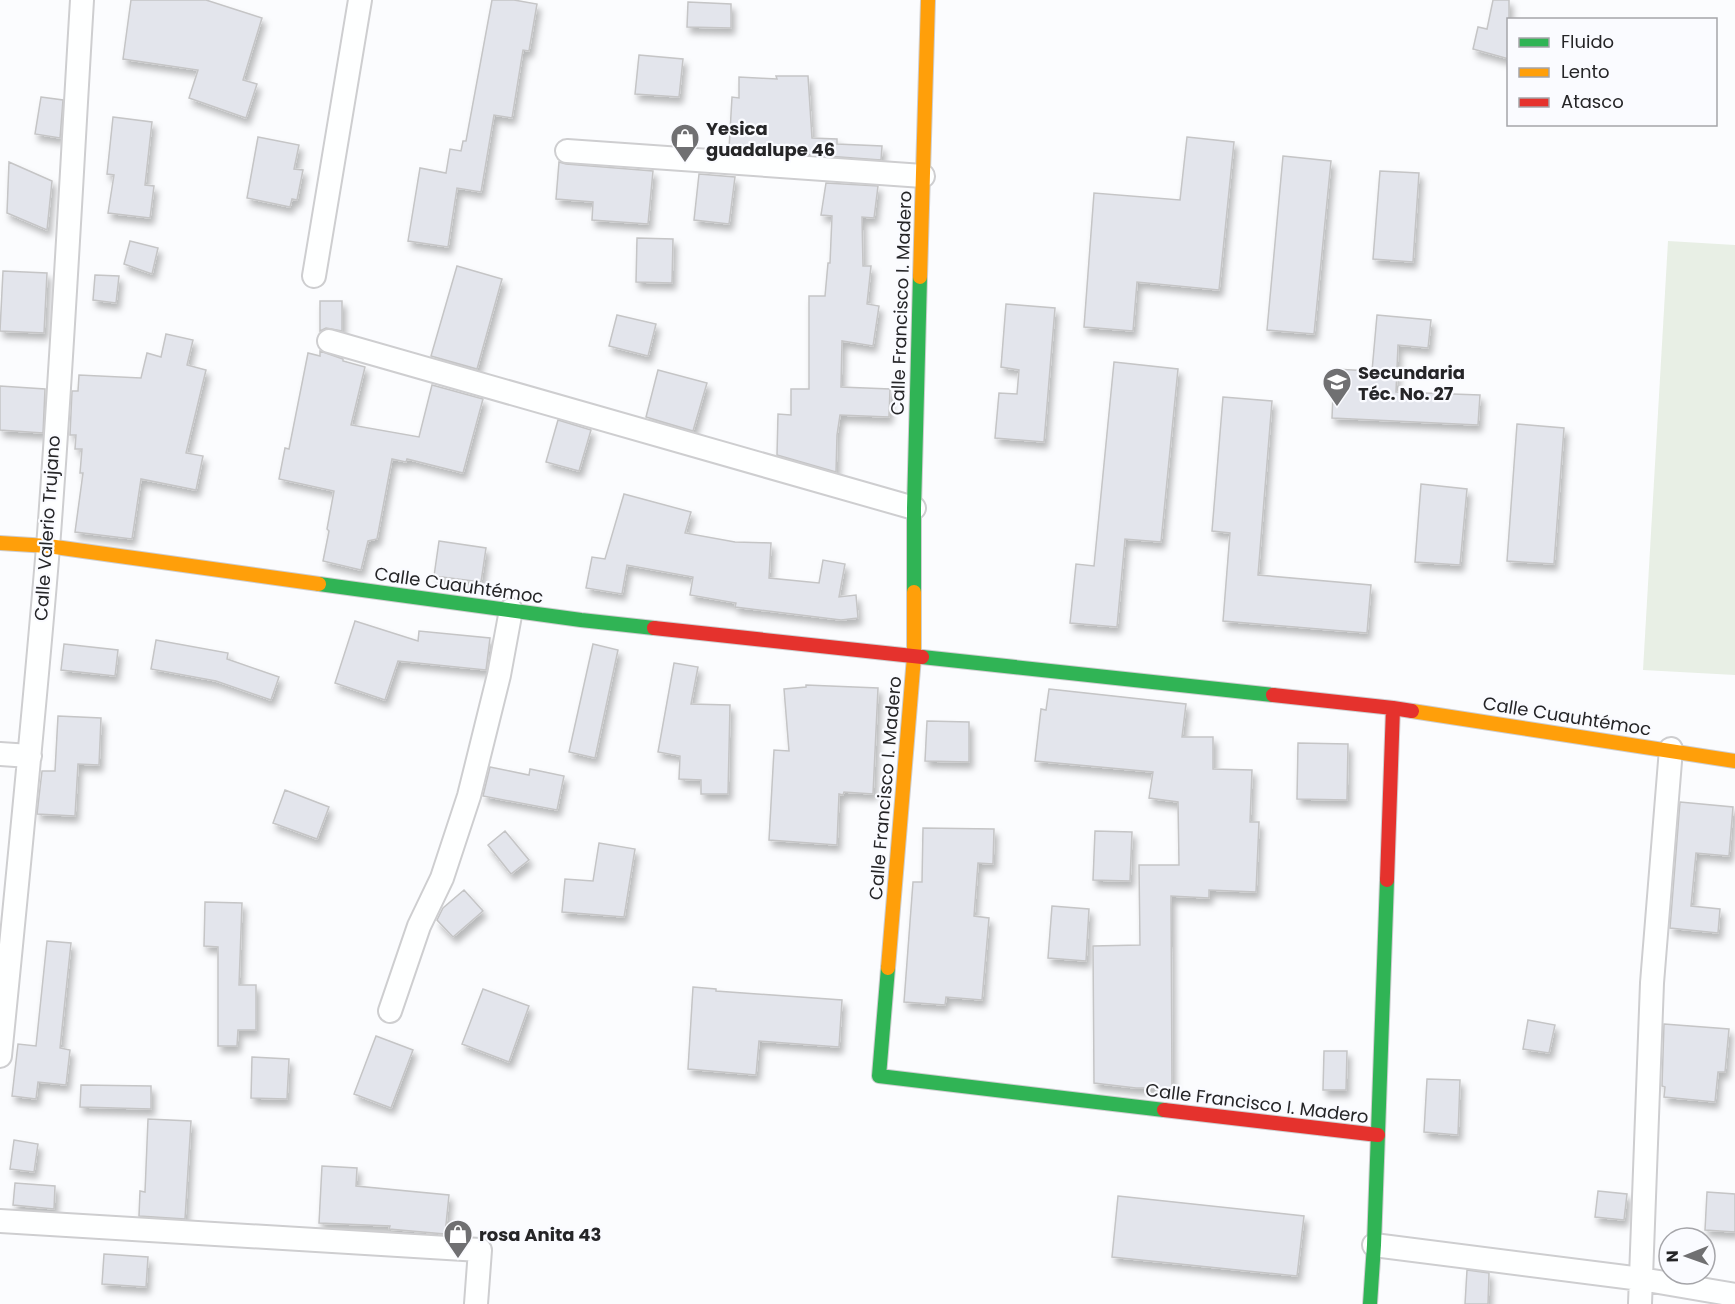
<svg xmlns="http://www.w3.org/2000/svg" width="1735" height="1304" viewBox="0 0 1735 1304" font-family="Poppins,sans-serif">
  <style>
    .green { fill: #e8efe5 }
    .building { fill: #e3e5ec; stroke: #c5c5c6; stroke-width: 1.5; filter: url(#shadow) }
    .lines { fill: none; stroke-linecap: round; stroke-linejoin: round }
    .street-casing { stroke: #ceced0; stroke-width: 26 }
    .fast-casing { stroke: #ceced0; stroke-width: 16 }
    .slow-casing { stroke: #ceced0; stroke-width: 16 }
    .jam-casing { stroke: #ceced0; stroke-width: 16 }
    .street { stroke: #feffff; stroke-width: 22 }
    .fast { stroke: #30b455; stroke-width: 14 }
    .slow { stroke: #ff9f0a; stroke-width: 14 }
    .jam { stroke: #e5322d; stroke-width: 14 }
    .labels { text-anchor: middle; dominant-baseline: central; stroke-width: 4.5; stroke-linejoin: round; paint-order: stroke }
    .poi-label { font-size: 18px; font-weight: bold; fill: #252527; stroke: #fafbff; text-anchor: start }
    .street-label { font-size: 18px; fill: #252527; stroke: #fafbff }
  </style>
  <defs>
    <filter id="shadow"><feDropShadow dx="3.5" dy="6" stdDeviation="3" flood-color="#0004"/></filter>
  </defs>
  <rect width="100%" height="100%" fill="#fbfcfe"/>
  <path class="green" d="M1668,241L1735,245V675L1643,670Z"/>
  <path class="building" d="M131,0H206L262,18L243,80L257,84L246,118L189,98L198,70L123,59Z
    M492,0H514L537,4L529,51L523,50L512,118L494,115L481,192L457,188L448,247L408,241L420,168L446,173L450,149L461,151L463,141H466Z
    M1493,0H1509V59L1473,49L1478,27L1487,29Z
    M688,2L731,4V28L687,27Z
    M639,55L683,59L679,97L635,94Z
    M776,76H808L812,138L837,139V144L882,146L881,160L729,149L732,97L739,98V77L777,79Z
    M41,97L63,100L60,138L35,134Z
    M113,117L152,122L145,185L154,186L150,218L108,213L114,175L107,174Z
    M258,137L299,145L294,169L303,170L297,200L292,199L290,207L247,198Z
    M1187,137L1234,142L1219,290L1137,282L1133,331L1084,327L1094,193L1180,200Z
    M1283,156L1331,161L1314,334L1267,330Z
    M9,162L52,181L47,230L7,213Z
    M559,162L566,164L653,171L648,224L592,220L593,202L556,199Z
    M1380,171L1419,173L1413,262L1373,259Z
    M699,174L735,177L729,224L694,220Z
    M826,183L878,186L874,218L862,217L863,266H871L867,304L879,306L873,346L842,341L841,387L890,389L889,417L840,415L837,435L836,472L777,455L778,414L791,415V389H809V296H825L828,263H830L832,216L821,215Z
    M637,238L673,239L672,283L636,282Z
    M130,241L158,248L152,274L124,264Z
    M457,266L502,279L477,369L431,356Z
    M3,271L47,273L44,333L0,331Z
    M95,275L119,276L116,303L93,300Z
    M320,301H342V331L326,328L320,331Z
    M1006,304L1055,308L1044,442L995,438L999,393L1017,394L1019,370L1001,367Z
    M617,315L656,324L648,356L609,346Z
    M1377,315L1431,320L1428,348L1398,345L1396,392L1480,395L1478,425L1332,418L1334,369L1372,371Z
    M166,334L193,340L187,365L206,370L186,453L203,456L196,490L141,479L132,539L75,532L83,473H80L82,449H75L76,435H70L72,391H78L79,375L141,378L147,353L161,357Z
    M320,351L343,359V361L365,367L351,425L419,437L432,385L483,399L463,473L407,459L406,462L392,459L377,539L368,541L361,570L323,561L329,531L327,529L334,491L279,479L285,448L289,449L308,353L320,356Z
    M1114,362L1178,369L1161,542L1125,539L1117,627L1070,623L1076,564L1094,566Z
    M658,370L707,383L693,431L646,417Z
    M0,386L45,389L43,433L0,430Z
    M1223,397L1272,401L1258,575L1371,585L1367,633L1223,621L1230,533L1212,531Z
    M558,420L591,430L579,471L546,462Z
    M1517,424L1564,428L1554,564L1507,561Z
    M1421,484L1467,489L1460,565L1415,562Z
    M624,494L691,512L685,533L735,542L771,543L769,578L819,583L823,560L845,564L839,597L856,595L858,618L841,620L735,607L736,603L690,595L693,577L627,565L622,594L586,588L592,557L605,559Z
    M439,541L486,548L481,582L434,576Z
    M355,621L418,641L419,631L490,638L486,670L398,661L385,700L335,683Z
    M156,640L228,653L227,659L279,677L271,700L216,681L151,669Z
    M64,644L118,650L115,676L61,670Z
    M593,644L618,650L595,758L569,752Z
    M674,663L698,667L691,704L730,705L728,794H701V780L679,779L680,756L658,752Z
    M806,685L878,688L873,794L844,792L843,795L839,794L837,845L769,840L774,750L789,751L784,689L806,687Z
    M1049,689L1186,704L1182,737H1213V769L1252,770L1250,822H1259L1256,892L1209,890V898L1171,896L1172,1088H1136L1094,1083L1093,946L1140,945L1139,865H1179L1178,802L1149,798L1153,772L1035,761L1041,709L1046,710Z
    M58,716L101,718L99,765L78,764L75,816L37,814L42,771H55Z
    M927,721L969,722V762L925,761Z
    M1298,743L1348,744L1347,800L1297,799Z
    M490,767L529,775L530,769L564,776L557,810L483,796Z
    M285,790L329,807L317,839L273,823Z
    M1680,802L1733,807L1729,856L1696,853L1691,906L1720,909L1718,933L1670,928Z
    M923,828L994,829L993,864L978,863L974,916L989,918L982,1000L946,997L945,1005L904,1002L913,882H922Z
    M505,831L529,860L511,874L488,845Z
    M1095,831L1132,832L1130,881L1093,880Z
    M599,843L635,849L624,917L562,912L565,879L593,881Z
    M464,890L483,911L453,937L437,920L443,908Z
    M205,902L242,903L239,985H256V1030H238L237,1046H218V947L204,946Z
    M1052,906L1089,909L1086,961L1048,958Z
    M47,941L71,943L60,1048L70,1050L66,1085L38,1082L36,1099L12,1096L18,1044L36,1046Z
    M693,987L716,989V991L842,1000L839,1047L759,1041L756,1075L688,1069Z
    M483,989L529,1006L509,1062L462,1044Z
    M1528,1020L1555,1025L1549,1053L1523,1049Z
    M1664,1024L1729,1029L1725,1072H1718L1715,1102L1664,1097L1665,1087L1662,1086Z
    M376,1036L413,1050L391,1108L354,1094Z
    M1324,1051H1347L1346,1090H1323Z
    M252,1057L289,1059L287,1099L251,1098Z
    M1427,1079L1460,1080L1458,1135L1424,1132Z
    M81,1085L151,1086V1109L80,1107Z
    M148,1119L191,1121L185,1219L139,1216L140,1191L145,1192Z
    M14,1140L38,1144L34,1172L10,1169Z
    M322,1166L357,1168L356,1186L449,1195L445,1234L389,1229L390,1226L319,1223Z
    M15,1183L55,1186L54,1209L13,1205Z
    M1598,1191L1627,1194L1624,1220L1595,1217Z
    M1707,1192L1735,1194V1232L1705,1230Z
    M1118,1196L1304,1216L1297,1276L1112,1257Z
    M104,1254L148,1257L146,1287L102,1284Z
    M1467,1270L1489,1273L1488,1304H1465Z"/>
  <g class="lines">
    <g class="street-casing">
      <path id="street" d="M567,151L923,176
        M314,276L360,0
        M329,341L914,508
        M0,754L30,756
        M390,1011L419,926L442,878L469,796L499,675L511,610
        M0,1056C17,886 34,717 48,547C62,365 71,182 82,0
        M0,1221L480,1250L476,1304
        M1374,1245L1641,1279L1735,1295
        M1640,1304L1652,983L1671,749"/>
    </g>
    <g class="fast-casing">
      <path id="fast" d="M319,584L581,620L654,628
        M914,592V508L920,277
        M922,657L1273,695
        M888,968L879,1076L1164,1110
        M1370,1304L1374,1245L1387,880"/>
    </g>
    <g class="slow-casing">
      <path id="slow" d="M920,277L928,0
        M0,543L48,546L319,584
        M1412,711L1735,761
        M888,968L914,657V592"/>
    </g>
    <g class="jam-casing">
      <path id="jam" d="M654,628L922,657
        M1273,695L1393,708
        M1387,880L1393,708L1412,711
        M1164,1110L1378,1135"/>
    </g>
    <use href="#street" class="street"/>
    <use href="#fast" class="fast"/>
    <use href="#slow" class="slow"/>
    <use href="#jam" class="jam"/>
  </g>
  <defs>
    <g id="shop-pin" transform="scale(1.5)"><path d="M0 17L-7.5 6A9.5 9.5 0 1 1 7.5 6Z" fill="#707072" stroke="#fafbff"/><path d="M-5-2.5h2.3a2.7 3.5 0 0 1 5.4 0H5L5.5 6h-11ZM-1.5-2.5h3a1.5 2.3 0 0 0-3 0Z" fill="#fff"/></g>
    <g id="school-pin" transform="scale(1.5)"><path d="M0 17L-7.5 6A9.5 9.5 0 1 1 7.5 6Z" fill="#707072" stroke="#fafbff"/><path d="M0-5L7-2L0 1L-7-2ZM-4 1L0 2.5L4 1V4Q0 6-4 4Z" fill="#fff"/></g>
  </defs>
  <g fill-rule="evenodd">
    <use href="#shop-pin" x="685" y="138"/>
    <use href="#school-pin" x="1337" y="382"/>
    <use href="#shop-pin" x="458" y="1234"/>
  </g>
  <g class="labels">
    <g class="poi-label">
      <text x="706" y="128">Yesica<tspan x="706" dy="21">guadalupe 46</tspan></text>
      <text x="1358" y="372">Secundaria<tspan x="1358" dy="21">Téc. No. 27</tspan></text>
      <text x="479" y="1234">rosa Anita 43</text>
    </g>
    <g class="street-label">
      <text transform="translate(901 303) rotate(-88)">Calle Francisco I. Madero</text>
      <text transform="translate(47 528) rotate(-86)">Calle Valerio Trujano</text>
      <text transform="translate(459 585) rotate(8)">Calle Cuauhtémoc</text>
      <text transform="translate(1567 716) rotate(9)">Calle Cuauhtémoc</text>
      <text transform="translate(885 788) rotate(-85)">Calle Francisco I. Madero</text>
      <text transform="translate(1257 1103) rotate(7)">Calle Francisco I. Madero</text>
    </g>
  </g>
  <rect x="1507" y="18" width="210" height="108" fill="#fafbff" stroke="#a5a5a9" stroke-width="1.5"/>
  <rect x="1519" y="38" width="30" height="9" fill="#30b455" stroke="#a5a5a9" stroke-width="1.5"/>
  <text x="1561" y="48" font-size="18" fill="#252527">Fluido</text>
  <rect x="1519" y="68" width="30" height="9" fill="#ff9f0a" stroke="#a5a5a9" stroke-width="1.5"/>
  <text x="1561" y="78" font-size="18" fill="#252527">Lento</text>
  <rect x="1519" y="98" width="30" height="9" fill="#e5322d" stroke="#a5a5a9" stroke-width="1.5"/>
  <text x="1561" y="108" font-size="18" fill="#252527">Atasco</text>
  <g transform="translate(1687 1256) rotate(269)"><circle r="28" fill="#fafbff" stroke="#a5a5a9" stroke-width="1.5"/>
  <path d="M0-4.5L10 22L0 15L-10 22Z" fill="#707072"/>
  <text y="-9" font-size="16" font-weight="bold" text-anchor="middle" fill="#252527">N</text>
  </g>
</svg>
